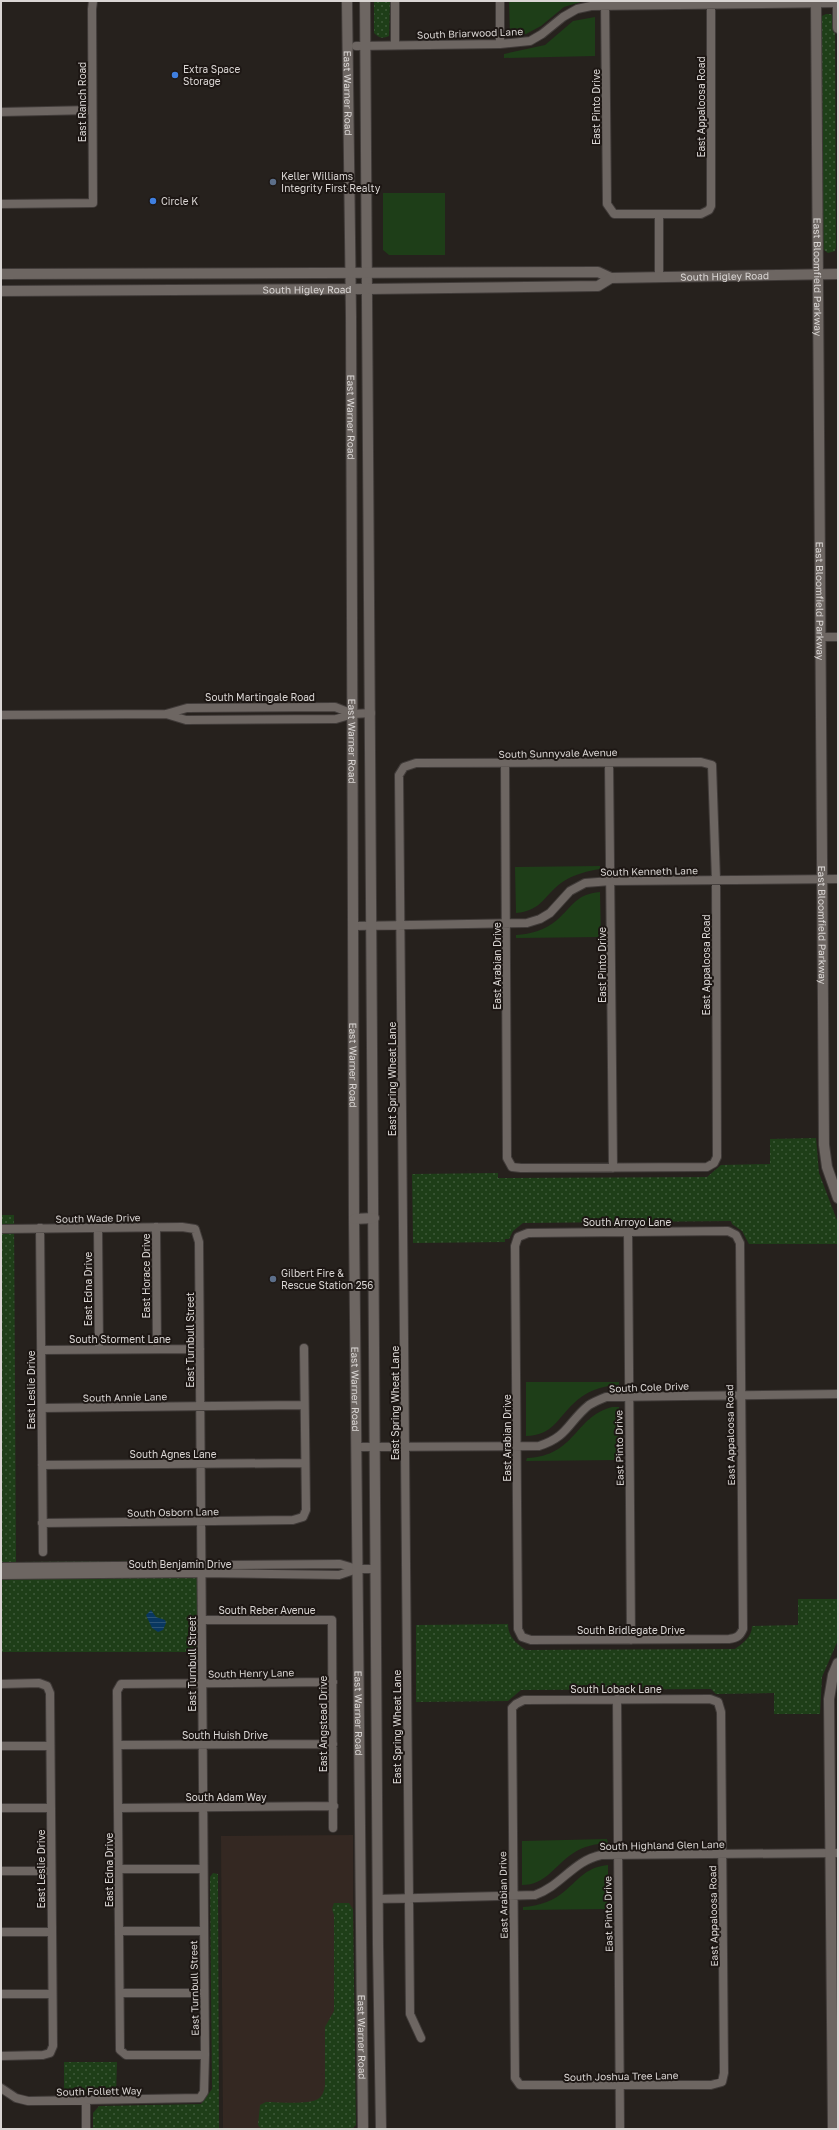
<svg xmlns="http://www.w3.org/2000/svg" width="839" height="2130" viewBox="0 0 839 2130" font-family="'Golos Text',sans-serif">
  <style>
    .built { fill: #342822 }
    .green { fill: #1e3e18 }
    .park { fill: url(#park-dots) }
    .water { fill: url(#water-rules) }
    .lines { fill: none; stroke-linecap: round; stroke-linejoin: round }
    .minor-casing { stroke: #403b39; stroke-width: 10 }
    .tertiary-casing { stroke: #403b39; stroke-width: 12 }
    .secondary-casing { stroke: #403b39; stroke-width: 12 }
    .minor { stroke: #6d6662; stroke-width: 8 }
    .tertiary { stroke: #6d6662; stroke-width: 10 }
    .secondary { stroke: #6d6662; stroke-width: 10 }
    .shop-dot { fill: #3f7fe0; stroke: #1d1714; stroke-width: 1.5 }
    .service-dot { fill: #5c6f8a; stroke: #1d1714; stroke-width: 1.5 }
    .labels { text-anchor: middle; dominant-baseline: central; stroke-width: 4; stroke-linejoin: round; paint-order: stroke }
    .street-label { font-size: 10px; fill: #dad6d4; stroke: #1d1714 }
    .poi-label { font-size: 10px; fill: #dad6d4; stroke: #1d1714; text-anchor: start }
  </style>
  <defs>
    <pattern id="park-dots" width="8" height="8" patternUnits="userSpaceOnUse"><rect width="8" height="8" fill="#1e3e18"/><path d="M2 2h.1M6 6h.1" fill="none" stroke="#3e5939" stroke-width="1.8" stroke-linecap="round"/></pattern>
    <pattern id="water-rules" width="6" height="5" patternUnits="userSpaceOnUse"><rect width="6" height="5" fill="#093760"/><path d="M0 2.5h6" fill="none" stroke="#2c5376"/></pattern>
  </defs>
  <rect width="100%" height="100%" fill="#26211d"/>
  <path class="built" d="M353,1835L354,2129H223L221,1836Z"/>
  <path class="green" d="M509,1H584L564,7L541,26L526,34L510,37Z
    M595,17V56L504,58V54L545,45L573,21Z
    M445,193V255H389L383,250V193Z
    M600,866V869C588,871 575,874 564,881C545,893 543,911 516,913L515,867Z
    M600,892L601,937L516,938V935C531,934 545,930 557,920C573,906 576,894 600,892Z
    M526,1382H619V1385C601,1386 586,1391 573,1404C557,1419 553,1435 526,1436Z
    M612,1407H619V1460L526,1461L527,1458C576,1456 574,1417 612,1407Z
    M607,1839L608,1843C595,1844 583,1846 572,1854C554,1866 546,1885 522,1885V1841Z
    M608,1865V1909L523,1910V1907C539,1906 554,1901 566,1890C580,1878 587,1867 608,1865Z"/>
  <path class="park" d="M374,1H390L389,36C382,39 379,38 374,33Z
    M826,14H831L835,19L836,247L835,251L828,253L821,248L820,19L822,16Z
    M816,1138L819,1173L838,1223V1244H749L742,1231L732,1224L731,1221L523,1223L513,1231L509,1239H505V1242L413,1243L412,1174L498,1173V1178L707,1177L721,1165L770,1164V1139Z
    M1,1215H14L16,1562L197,1560L198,1652H1Z
    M798,1599H838V1640L822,1677L820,1714H774V1693L716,1694L711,1689L521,1690L508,1701L416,1702V1625L508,1624C508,1637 516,1643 526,1650L735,1649C743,1643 752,1637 752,1626L798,1625Z
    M213,1873L218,1874L219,2129H93V2113L99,2106L201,2104L212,2089L210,1877Z
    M334,1903H349L353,1909L356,2125L352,2129H261L258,2125L260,2105L266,2102C278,2102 309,2105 318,2099C323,2096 324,2091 325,2085V2027L334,2011V1915L332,1909Z
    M64,2062H117L116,2094H64Z"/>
  <path class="water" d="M151,1610L156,1617L165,1620L166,1623L163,1630L158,1632L152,1628L146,1615Z"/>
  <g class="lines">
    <g class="minor-casing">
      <path id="minor" d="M395,1V45
        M500,1V44
        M605,1L607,204L614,214H701L709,210L711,206V1
        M356,46L500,44L530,41L542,34L563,17L577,9L591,6L838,3
        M1,112L92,110
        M1,204L93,203L92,9L93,1
        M659,214V277
        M821,637H838
        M166,714L186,720L336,719L353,714L371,713
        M1,715L166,714L187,708L335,707L353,714
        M609,763L613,1168
        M354,926L527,923L540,919L550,913L570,891L585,883L611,881L838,879
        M156,1227L157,1349
        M40,1228L43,1552
        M98,1228L99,1349
        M1,1229L182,1227L195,1229L199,1242L205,2055L204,2092L200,2098L28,2101L16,2098L1,2088
        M728,1231L736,1235L740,1243L743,1629C740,1636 737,1638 729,1639L531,1640L522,1637L518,1629L515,1246L518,1237L528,1233Z
        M628,1232L631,1640
        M41,1350L200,1349
        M42,1408L304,1405
        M358,1447L539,1446C568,1437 568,1422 589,1405C594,1402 601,1399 606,1397L838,1394
        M42,1465L305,1463
        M42,1523L293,1520L303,1517L306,1510L304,1348
        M1,1567L340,1564L357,1569H376
        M1,1575L201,1573L339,1575L357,1569
        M202,1620H332L333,1828
        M1,1684L39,1683L47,1686L50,1693L53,2046L50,2053L43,2055L1,2056
        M617,1699L620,2129
        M710,1699L718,1702L721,1712L724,2073L722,2082L711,2085H520L515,2078L512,1708L516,1704L524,1700Z
        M118,1745L333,1744
        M1,1746H50
        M1,1808H51
        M119,1808L334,1806
        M119,1869H203
        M1,1871H51
        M378,1899L535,1895C561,1886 573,1861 601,1855L838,1853
        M119,1931H203
        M1,1932H52
        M120,1993H204
        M1,1994H52
        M421,2038L410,2014L399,775L404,767L416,763L701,762L712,765L716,880L717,1157L714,1163L707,1167L521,1168L512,1167L507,1158L505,764
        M205,2055H126L120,2050L117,1691L121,1684L333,1682
        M86,2129V2102"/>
    </g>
    <g class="tertiary-casing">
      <g id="tertiary">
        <path id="s1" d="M816,1L824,1145L827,1167L838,1198"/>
        <path d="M838,1V28"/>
        <path d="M833,2129L829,1699L833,1675L838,1663"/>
      </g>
    </g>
    <g class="secondary-casing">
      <g id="secondary">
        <path id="s2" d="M347,1L351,316L354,1219L363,2129"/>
        <path d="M365,1L378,1945L381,2129"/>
        <path id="s3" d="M1,274L598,272L611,278L838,274"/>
        <path id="s4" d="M1,291L368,289L598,286L611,278"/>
        <path d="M354,1219L374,1218"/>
      </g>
    </g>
    <use href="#minor" class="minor"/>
    <use href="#tertiary" class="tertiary"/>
    <use href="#secondary" class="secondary"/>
  </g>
  <g class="shop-dot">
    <circle cx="175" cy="75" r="4"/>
    <circle cx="153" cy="201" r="4"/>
  </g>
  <g class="service-dot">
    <circle cx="273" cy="182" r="4"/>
    <circle cx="273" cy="1279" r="4"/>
  </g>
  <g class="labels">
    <g class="street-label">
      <text transform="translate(470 33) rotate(-2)">South Briarwood Lane</text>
      <text stroke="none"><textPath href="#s2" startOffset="92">East Warner Road</textPath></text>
      <text transform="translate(82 102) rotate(-90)">East Ranch Road</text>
      <text transform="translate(596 107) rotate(-90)">East Pinto Drive</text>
      <text transform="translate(701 107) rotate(-90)">East Appaloosa Road</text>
      <text stroke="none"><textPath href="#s3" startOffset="725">South Higley Road</textPath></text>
      <text stroke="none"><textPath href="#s1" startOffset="276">East Bloomfield Parkway</textPath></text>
      <text stroke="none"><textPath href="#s4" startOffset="306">South Higley Road</textPath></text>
      <text stroke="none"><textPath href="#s2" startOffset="416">East Warner Road</textPath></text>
      <text stroke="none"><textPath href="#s1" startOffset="600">East Bloomfield Parkway</textPath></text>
      <text x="260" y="697">South Martingale Road</text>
      <text stroke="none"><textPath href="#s2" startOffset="740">East Warner Road</textPath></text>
      <text transform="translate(558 753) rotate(-1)">South Sunnyvale Avenue</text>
      <text transform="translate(649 871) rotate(-1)">South Kenneth Lane</text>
      <text stroke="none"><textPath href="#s1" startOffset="924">East Bloomfield Parkway</textPath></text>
      <text transform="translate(602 965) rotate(-90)">East Pinto Drive</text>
      <text transform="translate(706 965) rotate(-90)">East Appaloosa Road</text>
      <text transform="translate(497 966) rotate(-90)">East Arabian Drive</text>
      <text stroke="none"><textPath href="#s2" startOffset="1064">East Warner Road</textPath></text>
      <text transform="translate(392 1079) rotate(-90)">East Spring Wheat Lane</text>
      <text transform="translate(98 1218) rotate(-1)">South Wade Drive</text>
      <text x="627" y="1222">South Arroyo Lane</text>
      <text transform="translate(146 1276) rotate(-90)">East Horace Drive</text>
      <text transform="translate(88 1289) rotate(-90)">East Edna Drive</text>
      <text x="120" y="1339">South Storment Lane</text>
      <text transform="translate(190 1340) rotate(-90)">East Turnbull Street</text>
      <text transform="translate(649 1387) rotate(-2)">South Cole Drive</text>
      <text stroke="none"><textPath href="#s2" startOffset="1388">East Warner Road</textPath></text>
      <text transform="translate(31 1390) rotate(-90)">East Leslie Drive</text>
      <text transform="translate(125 1397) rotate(-1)">South Annie Lane</text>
      <text transform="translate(395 1403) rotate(-90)">East Spring Wheat Lane</text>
      <text transform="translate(730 1435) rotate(-91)">East Appaloosa Road</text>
      <text transform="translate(507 1438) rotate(-90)">East Arabian Drive</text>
      <text transform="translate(619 1448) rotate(-91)">East Pinto Drive</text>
      <text x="173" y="1454">South Agnes Lane</text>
      <text transform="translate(173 1512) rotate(-1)">South Osborn Lane</text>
      <text x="180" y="1564">South Benjamin Drive</text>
      <text x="267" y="1610">South Reber Avenue</text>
      <text x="631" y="1630">South Bridlegate Drive</text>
      <text transform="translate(192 1664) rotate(-90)">East Turnbull Street</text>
      <text transform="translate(251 1673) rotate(-1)">South Henry Lane</text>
      <text x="616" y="1689">South Loback Lane</text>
      <text stroke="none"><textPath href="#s2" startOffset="1712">East Warner Road</textPath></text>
      <text transform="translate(323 1724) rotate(-90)">East Angstead Drive</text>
      <text transform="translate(397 1727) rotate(-90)">East Spring Wheat Lane</text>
      <text x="225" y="1735">South Huish Drive</text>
      <text x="226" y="1797">South Adam Way</text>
      <text transform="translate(662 1845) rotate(-1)">South Highland Glen Lane</text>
      <text transform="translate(41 1869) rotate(-90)">East Leslie Drive</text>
      <text transform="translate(109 1870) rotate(-90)">East Edna Drive</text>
      <text transform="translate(503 1895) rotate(-91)">East Arabian Drive</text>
      <text transform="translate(608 1914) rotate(-91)">East Pinto Drive</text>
      <text transform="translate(713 1916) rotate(-91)">East Appaloosa Road</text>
      <text transform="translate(194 1988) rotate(-91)">East Turnbull Street</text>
      <text stroke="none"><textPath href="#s2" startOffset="2036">East Warner Road</textPath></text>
      <text transform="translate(621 2076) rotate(-1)">South Joshua Tree Lane</text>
      <text transform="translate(99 2091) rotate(-1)">South Follett Way</text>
    </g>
    <g class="poi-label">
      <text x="183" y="69">Extra Space<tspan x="183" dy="12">Storage</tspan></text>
      <text x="281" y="176">Keller Williams<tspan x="281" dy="12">Integrity First Realty</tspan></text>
      <text x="161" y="201">Circle K</text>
      <text x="281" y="1273">Gilbert Fire &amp;<tspan x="281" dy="12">Rescue Station 256</tspan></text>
    </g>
  </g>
  <rect width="839" height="2130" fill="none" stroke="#dad6d4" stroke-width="4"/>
</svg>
